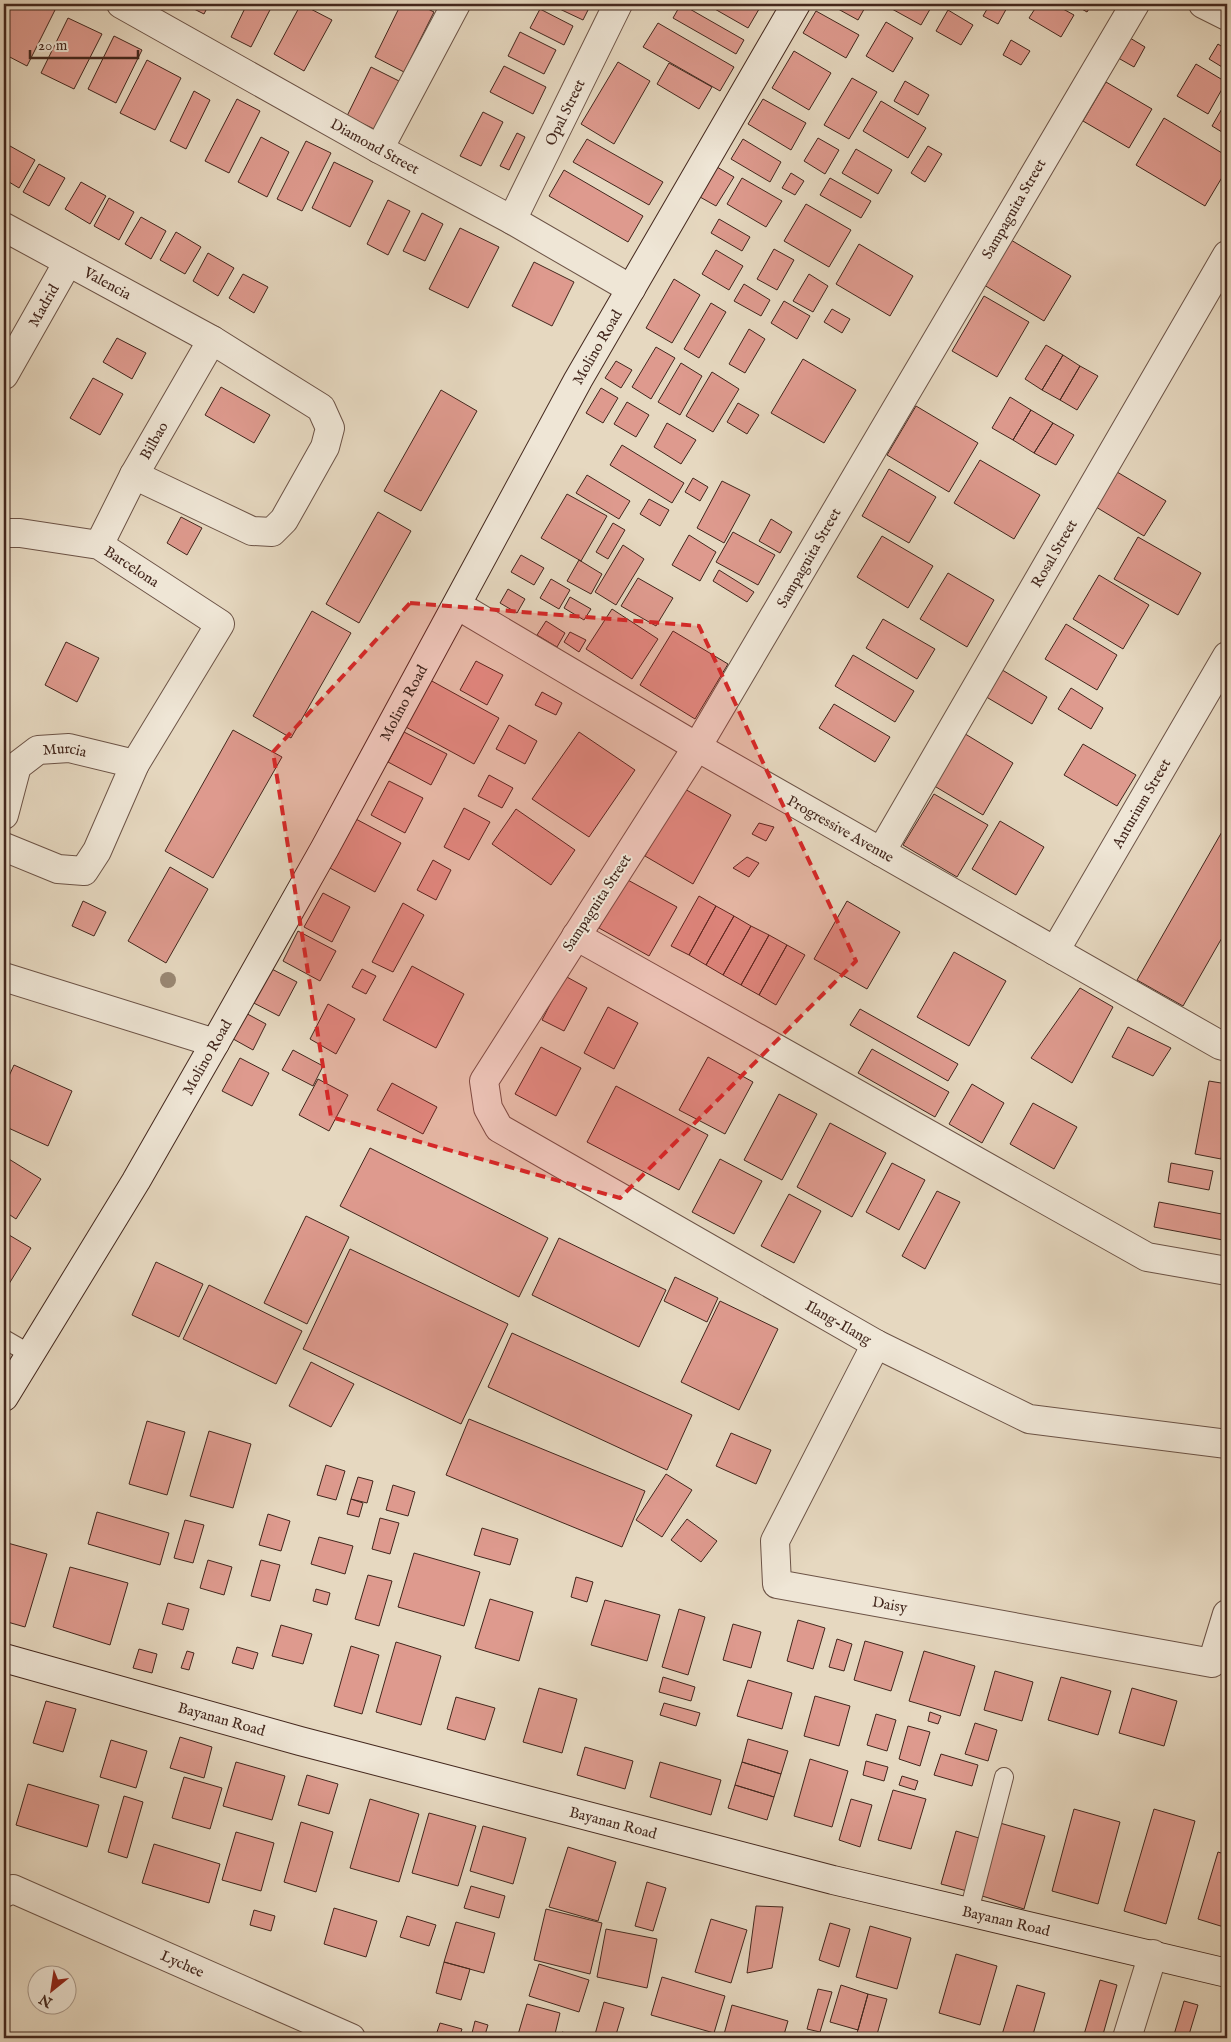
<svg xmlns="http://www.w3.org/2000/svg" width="1231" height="2042" viewBox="0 0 1231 2042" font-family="'IM FELL English',serif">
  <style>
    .building { fill: #de9a8e; stroke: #43271d }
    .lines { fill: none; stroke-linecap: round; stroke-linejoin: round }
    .lane-casing { stroke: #6c5346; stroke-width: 20 }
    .street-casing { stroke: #6c5346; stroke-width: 30 }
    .secondary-casing { stroke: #43271d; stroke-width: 30 }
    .lane { stroke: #efe6d6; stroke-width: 18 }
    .street { stroke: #efe6d6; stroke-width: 28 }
    .secondary { stroke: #efe6d6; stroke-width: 28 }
    .tree { fill: #998773 }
    .marked { fill: #d62828; fill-opacity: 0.2; stroke: #d62828; stroke-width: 4; stroke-dasharray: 10 6; stroke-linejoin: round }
    .labels { text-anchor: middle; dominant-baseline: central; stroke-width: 4; stroke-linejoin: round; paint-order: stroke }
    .street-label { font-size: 15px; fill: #43271d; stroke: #efe6d6 }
  </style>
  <rect width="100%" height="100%" fill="#e6d8c0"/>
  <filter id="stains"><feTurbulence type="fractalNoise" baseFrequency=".004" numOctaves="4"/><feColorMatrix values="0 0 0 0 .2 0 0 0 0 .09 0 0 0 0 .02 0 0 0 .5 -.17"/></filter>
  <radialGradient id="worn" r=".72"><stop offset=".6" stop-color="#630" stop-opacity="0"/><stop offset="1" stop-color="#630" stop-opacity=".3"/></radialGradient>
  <path class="building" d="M4,4H58L27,66L4,54Z
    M184,4H209L204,14Z
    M247,4H273L251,47L231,37Z
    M301,4L332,20L304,71L274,54Z
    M401,4H418L434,12L404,72L375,57Z
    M549,4H591L583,20Z
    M681,4L744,40L736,54L673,18Z
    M706,4H762L748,28Z
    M829,4H867L858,20Z
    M895,4H933L921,25L892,9Z
    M990,4H1009L998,24L983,16Z
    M1038,4H1054L1074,15L1061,37L1029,18Z
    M1073,4H1092L1087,12Z
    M540,9L573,26L564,45L530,28Z
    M948,10L973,25L961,45L936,31Z
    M816,11L859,35L846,58L803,33Z
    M68,18L102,34L74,89L41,73Z
    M886,22L913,38L893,72L866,56Z
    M658,23L734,67L720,91L643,47Z
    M520,32L556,50L544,74L508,56Z
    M1125,35L1145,47L1134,67L1113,55Z
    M114,36L142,50L116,103L88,89Z
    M1011,40L1030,51L1021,65L1003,55Z
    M1218,44L1227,50V70L1209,59Z
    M794,51L831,73L809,110L772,88Z
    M147,60L181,78L155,130L120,113Z
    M618,62L650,81L614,144L581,124Z
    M669,63L712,87L699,109L657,84Z
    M1196,64L1226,82L1208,114L1177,96Z
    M504,66L546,87L533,114L490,92Z
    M371,67L399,81L374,129L347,116Z
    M852,78L877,92L849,139L824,125Z
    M905,81L929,95L918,115L894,101Z
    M1106,82L1152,109L1129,148L1083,121Z
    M194,91L210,100L186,149L170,141Z
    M237,99L260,111L229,173L205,161Z
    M763,99L806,123L791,150L748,124Z
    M1227,100V135L1212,126Z
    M881,101L926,128L908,158L863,131Z
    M483,112L503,122L481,166L460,156Z
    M1164,118L1227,156V169L1205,206L1136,165Z
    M517,133L525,137L509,170L500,166Z
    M261,137L289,152L267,197L238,182Z
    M818,138L839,150L825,174L804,161Z
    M587,139L663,182L649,205L573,162Z
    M743,139L781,162L770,182L731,159Z
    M306,141L331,153L302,211L277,199Z
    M10,146L35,160L19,188L4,179V157Z
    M928,146L942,154L925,182L911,173Z
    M856,149L892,170L878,194L842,173Z
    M334,162L373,181L350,227L312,208Z
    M39,164L65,178L49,206L23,192Z
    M717,167L734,177L716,206L700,197Z
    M564,170L643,216L628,242L549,196Z
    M791,173L804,181L795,195L782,188Z
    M742,178L782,201L766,227L727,204Z
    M830,178L871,201L861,218L820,195Z
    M81,182L106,196L90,224L65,209Z
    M109,198L134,212L119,240L94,226Z
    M388,200L410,211L388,255L367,244Z
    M806,204L851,230L829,267L784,241Z
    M422,213L443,224L425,261L403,251Z
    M141,217L166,231L151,259L125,244Z
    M719,219L750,237L742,251L711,233Z
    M460,228L499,247L468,308L429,289Z
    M176,232L201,247L185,274L160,260Z
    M1011,240L1071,276L1044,321L984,285Z
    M859,244L913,276L890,316L836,284Z
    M774,249L794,260L777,290L757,279Z
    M716,250L743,266L729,290L702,274Z
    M208,253L234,268L218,296L193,281Z
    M534,262L574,282L552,326L512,306Z
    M243,274L268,287L254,313L229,298Z
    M809,274L828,286L813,312L793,301Z
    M674,279L700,295L672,343L646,328Z
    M744,284L770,300L761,316L734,301Z
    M984,296L1029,322L997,377L952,351Z
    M784,301L810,316L797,339L771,323Z
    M711,303L726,312L699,358L684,349Z
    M832,309L850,319L842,333L824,322Z
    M749,329L765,339L745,373L729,364Z
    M117,338L146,353L132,379L103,362Z
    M1046,345L1063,355L1042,390L1025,379Z
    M656,347L675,358L651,399L632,387Z
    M1063,355L1080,366L1060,400L1042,390Z
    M803,359L856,390L824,443L771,413Z
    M616,361L632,370L621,388L605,378Z
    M681,363L702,376L680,415L658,402Z
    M1080,366L1098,376L1077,410L1060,400Z
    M712,372L739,389L713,432L686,416Z
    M93,378L123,394L100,435L70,418Z
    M221,387L270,415L254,443L205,415Z
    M601,388L618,398L603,423L586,413Z
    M441,390L477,411L421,511L384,491Z
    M1010,397L1031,410L1013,440L992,428Z
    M627,402L649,415L636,437L614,424Z
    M738,403L759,415L747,434L727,422Z
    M916,406L978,443L949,492L887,455Z
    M1031,410L1053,423L1034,453L1013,440Z
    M667,423L696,440L681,464L654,447Z
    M1053,423L1074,435L1056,465L1034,453Z
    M622,445L684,483L672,503L610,465Z
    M980,460L1040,495L1014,539L954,503Z
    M889,469L936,497L909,543L862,516Z
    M1112,469L1166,501L1144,536L1091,504Z
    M587,475L630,501L619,519L576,493Z
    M693,478L708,487L700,501L685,492Z
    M722,481L750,495L724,543L697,528Z
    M567,494L607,516L581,561L541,538Z
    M649,499L669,510L660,526L640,514Z
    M378,512L411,531L359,623L326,604Z
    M181,517L202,528L187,555L167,543Z
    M771,519L792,532L780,553L759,541Z
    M613,523L625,530L608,559L596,552Z
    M733,532L775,555L758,585L716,562Z
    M689,535L716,552L700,581L672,565Z
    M882,536L933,566L908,608L857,577Z
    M1138,537L1201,573L1178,615L1114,579Z
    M623,545L644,559L616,605L595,592Z
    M521,555L544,568L534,585L511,572Z
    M579,560L602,574L591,594L567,581Z
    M719,570L754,592L747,602L713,581Z
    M948,573L994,600L967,647L920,619Z
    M1099,575L1149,605L1123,649L1073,619Z
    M638,578L673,598L656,626L621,606Z
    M551,579L570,590L559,609L540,598Z
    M508,589L525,599L517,613L500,603Z
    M570,597L591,609L584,620L564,608Z
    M612,609L658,639L632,679L586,649Z
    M312,611L351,633L291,738L253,716Z
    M883,619L935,649L917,679L866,648Z
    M546,621L565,633L557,647L537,635Z
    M1066,624L1117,655L1097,690L1045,659Z
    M673,631L728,664L695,719L640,685Z
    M570,632L586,640L579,652L564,642Z
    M66,642L99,658L77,702L45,685Z
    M853,655L914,691L895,722L835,686Z
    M476,661L503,675L487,705L460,690Z
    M999,668L1047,697L1032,724L983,695Z
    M430,680L499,718L474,764L404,726Z
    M1071,688L1103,708L1091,729L1058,709Z
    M542,692L562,703L556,715L535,705Z
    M834,704L890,737L875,762L819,728Z
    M509,725L537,741L525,764L496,749Z
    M233,730L282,757L213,878L165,851Z
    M404,732L447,754L431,785L388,762Z
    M579,732L635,770L589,837L532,799Z
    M962,732L1013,763L983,815L931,784Z
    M1083,744L1136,775L1117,806L1064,775Z
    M489,775L513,788L502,808L478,796Z
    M389,781L423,798L405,833L371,815Z
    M683,788L731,815L693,884L645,856Z
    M934,794L988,825L957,877L903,845Z
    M464,808L490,822L469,860L444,847Z
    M516,809L575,850L551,885L492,844Z
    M354,818L401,843L375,892L328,867Z
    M1000,821L1044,847L1016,895L972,869Z
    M759,823L774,827L766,841L752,834Z
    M1227,823V929L1183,1006L1137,980Z
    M747,857L759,863L749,877L733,868Z
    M433,860L451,870L436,900L417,890Z
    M170,867L208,889L166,963L128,941Z
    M626,879L677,907L649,956L599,928Z
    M323,893L350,907L332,942L304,927Z
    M699,896L716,906L689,955L671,946Z
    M83,901L106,912L94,936L72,926Z
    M847,901L900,932L867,989L814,959Z
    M403,903L424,915L393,972L372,962Z
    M716,906L734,916L706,965L689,955Z
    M734,916L751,926L723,975L706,965Z
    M751,926L769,935L741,985L723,975Z
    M298,931L336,951L320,981L283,961Z
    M769,935L787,945L759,995L741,985Z
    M787,945L805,955L776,1005L759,995Z
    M954,952L1006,981L969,1046L917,1017Z
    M264,965L297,982L279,1016L246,999Z
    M412,966L464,994L436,1048L383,1020Z
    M362,969L376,976L366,994L352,987Z
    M565,976L587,988L564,1031L542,1020Z
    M1080,988L1113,1007L1072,1083L1031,1058Z
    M328,1004L355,1019L336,1054L310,1039Z
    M608,1007L638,1023L614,1069L584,1053Z
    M860,1009L958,1064L948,1081L850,1025Z
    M240,1010L266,1024L253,1050L226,1035Z
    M1128,1027L1171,1048L1153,1076L1112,1057Z
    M541,1047L581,1068L556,1116L515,1094Z
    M872,1049L949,1092L935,1117L858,1073Z
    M293,1050L323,1066L313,1086L282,1070Z
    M708,1057L753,1082L725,1134L679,1110Z
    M240,1058L269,1073L252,1106L222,1091Z
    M14,1065L72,1091L48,1146L4,1126V1087Z
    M318,1079L348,1095L329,1131L299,1115Z
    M1209,1081L1227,1084V1126L1221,1159L1195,1154Z
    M392,1083L437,1107L423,1134L377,1110Z
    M972,1084L1004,1103L982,1143L949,1124Z
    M616,1086L708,1135L679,1190L587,1142Z
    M779,1094L817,1114L782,1180L744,1160Z
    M1033,1103L1077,1127L1054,1169L1010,1144Z
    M830,1123L886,1153L852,1217L797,1187Z
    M370,1148L548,1238L519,1297L340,1206Z
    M4,1156L41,1179L16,1219L4,1211Z
    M720,1159L762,1181L734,1234L692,1212Z
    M892,1163L925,1180L899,1230L866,1212Z
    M1171,1163L1213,1171L1209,1190L1168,1182Z
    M937,1191L960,1202L925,1269L902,1256Z
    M789,1194L821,1211L794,1263L761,1246Z
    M1159,1202L1227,1215L1223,1240L1154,1227Z
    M306,1216L349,1237L307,1324L264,1303Z
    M4,1232L31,1248L4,1292Z
    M559,1238L666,1290L639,1347L532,1295Z
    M350,1249L508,1324L461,1424L303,1349Z
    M156,1262L203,1284L179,1337L132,1315Z
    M675,1277L718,1298L707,1322L664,1301Z
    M209,1285L302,1331L276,1384L183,1339Z
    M720,1301L778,1329L739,1410L681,1382Z
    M512,1333L692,1415L667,1470L488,1387Z
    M311,1362L354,1384L331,1427L289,1406Z
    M469,1419L645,1491L622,1547L446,1475Z
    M147,1421L185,1432L167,1495L129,1484Z
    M209,1431L251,1444L233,1508L190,1496Z
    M731,1433L771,1450L756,1484L716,1466Z
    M326,1465L345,1471L336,1500L317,1495Z
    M666,1474L692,1490L662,1537L636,1520Z
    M358,1477L373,1481L367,1503L351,1499Z
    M393,1485L415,1492L408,1516L386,1510Z
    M351,1499L363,1503L359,1517L347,1514Z
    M97,1512L169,1533L160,1565L88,1544Z
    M268,1514L290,1521L281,1551L259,1545Z
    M380,1518L399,1523L390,1554L372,1549Z
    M687,1519L717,1541L701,1562L671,1540Z
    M185,1520L204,1525L193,1563L174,1558Z
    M482,1528L518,1539L510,1565L474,1555Z
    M319,1537L353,1546L345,1574L311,1564Z
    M4,1542L47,1554L25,1627L4,1621Z
    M414,1553L480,1572L464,1626L398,1607Z
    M208,1560L232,1567L224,1595L200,1588Z
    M261,1560L280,1565L270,1601L251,1596Z
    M70,1567L128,1583L110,1645L53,1627Z
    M368,1575L392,1581L379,1626L355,1619Z
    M576,1577L593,1582L587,1602L571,1597Z
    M316,1589L330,1593L327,1605L313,1601Z
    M490,1599L533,1612L519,1661L475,1648Z
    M605,1600L660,1615L647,1661L591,1645Z
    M168,1603L189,1609L183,1630L162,1624Z
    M679,1609L705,1617L688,1675L662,1667Z
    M798,1620L825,1628L813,1669L787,1661Z
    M733,1624L761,1632L751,1668L723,1660Z
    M281,1625L312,1634L303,1664L272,1656Z
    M837,1639L852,1644L844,1671L829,1667Z
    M865,1641L903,1652L891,1691L854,1680Z
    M396,1642L441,1656L421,1725L376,1712Z
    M351,1646L379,1655L362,1714L334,1706Z
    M237,1647L258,1653L253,1669L232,1663Z
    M139,1649L157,1654L152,1673L133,1668Z
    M187,1651L194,1653L189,1670L181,1668Z
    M924,1651L975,1666L960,1716L909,1701Z
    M995,1671L1033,1682L1022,1721L984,1710Z
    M663,1677L695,1687L691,1701L659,1692Z
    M1061,1677L1111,1691L1098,1735L1048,1720Z
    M748,1680L792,1693L782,1729L737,1716Z
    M539,1688L577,1699L562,1753L523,1742Z
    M1132,1688L1177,1701L1164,1746L1119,1733Z
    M815,1696L850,1706L839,1746L804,1736Z
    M456,1697L495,1708L485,1740L447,1729Z
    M46,1701L76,1709L63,1752L33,1743Z
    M664,1703L700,1713L696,1726L660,1715Z
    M930,1712L941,1716L938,1724L928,1721Z
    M876,1714L896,1720L887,1751L867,1745Z
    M975,1723L997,1730L988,1761L965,1754Z
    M908,1726L930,1732L920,1766L899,1759Z
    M180,1737L212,1747L204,1778L170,1768Z
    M748,1739L788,1751L781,1774L742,1762Z
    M111,1740L147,1751L136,1788L100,1777Z
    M585,1747L633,1761L625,1789L577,1775Z
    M941,1754L978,1765L972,1786L934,1775Z
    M810,1759L848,1771L832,1827L794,1816Z
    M866,1761L888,1767L884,1781L863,1775Z
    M236,1762L285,1776L272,1820L223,1806Z
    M660,1762L721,1780L711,1815L650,1797Z
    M742,1762L781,1774L774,1797L735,1785Z
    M307,1775L338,1784L329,1814L298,1805Z
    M902,1776L918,1781L915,1790L899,1785Z
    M184,1777L222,1788L210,1829L172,1818Z
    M28,1784L99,1805L87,1847L16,1825Z
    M735,1785L774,1797L767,1820L728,1808Z
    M893,1790L926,1799L911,1849L878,1840Z
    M124,1796L143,1802L127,1858L108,1852Z
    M370,1799L419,1814L399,1882L350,1868Z
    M851,1799L872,1805L860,1847L839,1840Z
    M1074,1809L1120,1822L1098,1904L1052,1891Z
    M1154,1809L1195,1821L1166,1924L1124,1911Z
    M429,1813L476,1826L458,1886L412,1873Z
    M301,1822L333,1832L316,1892L284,1882Z
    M1000,1823L1045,1836L1024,1909L979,1895Z
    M483,1826L526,1838L513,1884L470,1871Z
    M956,1831L982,1839L967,1891L941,1884Z
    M236,1832L274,1843L261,1891L222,1880Z
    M154,1844L220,1864L209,1903L142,1883Z
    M568,1847L616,1862L598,1921L549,1907Z
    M1218,1852L1227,1855V1928L1198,1919Z
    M647,1882L666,1888L653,1931L635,1926Z
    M471,1886L505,1896L499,1918L464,1908Z
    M756,1906L783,1907L772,1968L747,1973Z
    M334,1908L377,1921L366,1957L324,1944Z
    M546,1909L602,1923L590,1974L534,1960Z
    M254,1910L275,1916L271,1931L250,1925Z
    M407,1916L436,1925L429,1946L400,1937Z
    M711,1919L747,1930L731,1983L695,1972Z
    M456,1922L495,1933L484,1973L444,1962Z
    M830,1923L850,1929L839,1967L819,1960Z
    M870,1926L911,1938L897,1989L856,1977Z
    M606,1929L657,1939L647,1988L597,1977Z
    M956,1954L997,1966L980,2025L939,2013Z
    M444,1962L470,1969L461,2000L436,1993Z
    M539,1964L589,1980L579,2012L529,1996Z
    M662,1977L725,1996L714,2033L651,2015Z
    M1100,1980L1117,1985L1102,2038H1083Z
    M841,1985L868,1994L858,2030L830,2022Z
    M1017,1985L1045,1993L1032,2038H1001Z
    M818,1989L832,1992L820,2032L807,2029Z
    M868,1994L887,1999L876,2038L857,2033Z
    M1184,2001L1198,2005L1188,2038H1173Z
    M604,2002L624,2008L615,2038H594Z
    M527,2004L560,2013L554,2038H517Z
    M732,2005L788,2021L783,2038H723Z
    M475,2021L488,2025L484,2038L471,2037Z
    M440,2023L462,2029L459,2038H435Z
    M562,2032L584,2038H561Z"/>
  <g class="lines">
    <g class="lane-casing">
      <path id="lane" d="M4,1339L30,1354
        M969,1911L1004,1777"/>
    </g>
    <g class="street-casing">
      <g id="street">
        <path id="s1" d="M121,4L379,149L512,220L631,289"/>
        <path id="s2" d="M1135,4L697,747L484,1081L488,1108L499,1128L876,1344L1029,1419L1227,1444"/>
        <path d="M1203,4L1227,16"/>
        <path d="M379,149L456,4"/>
        <path id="s3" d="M512,220L618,4"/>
        <path id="s4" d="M4,227L212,340L321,408L330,428L325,447L284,520L272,532L252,531L134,475"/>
        <path id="s5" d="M4,375L68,262"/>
        <path id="s6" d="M4,533H20L99,545L220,624L135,764L97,851L84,871L58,869L4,847"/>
        <path id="s7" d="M99,545L134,475L212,340"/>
        <path id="s8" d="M457,605L697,747L1220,1045L1227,1047"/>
        <path id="s9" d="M4,815L17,766L38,750L69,748L135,764"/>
        <path id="s10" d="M881,852L1227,255"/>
        <path d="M576,936L1147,1257L1227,1271"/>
        <path id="s11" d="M1055,951L1227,656"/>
        <path d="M4,977L215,1043"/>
        <path id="s12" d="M876,1344L775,1541L777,1584L1212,1663L1227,1614"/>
        <path id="s13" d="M4,1893L13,1889L351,2038"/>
        <path d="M1127,2038L1153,1954"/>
      </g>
    </g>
    <g class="secondary-casing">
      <g id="secondary">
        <path id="s14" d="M4,1397L136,1181L215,1043L325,848L578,380L796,4"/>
        <path id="s15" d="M4,1658L300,1741L833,1880L1227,1973"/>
      </g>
    </g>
    <use href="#lane" class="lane"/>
    <use href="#street" class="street"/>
    <use href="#secondary" class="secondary"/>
  </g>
  <circle class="tree" cx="168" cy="980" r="8"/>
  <path class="marked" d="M410,603L699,626L856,961L620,1198L331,1117L273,752Z"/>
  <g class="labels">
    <g class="street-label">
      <text stroke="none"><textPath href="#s3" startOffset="120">Opal Street</textPath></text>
      <text stroke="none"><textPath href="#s1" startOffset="291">Diamond Street</textPath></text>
      <text transform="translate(1014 209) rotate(-60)">Sampaguita Street</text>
      <text stroke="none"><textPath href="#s4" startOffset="118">Valencia</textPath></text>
      <text stroke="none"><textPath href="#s5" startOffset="80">Madrid</textPath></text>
      <text stroke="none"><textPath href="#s14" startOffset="1206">Molino Road</textPath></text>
      <text stroke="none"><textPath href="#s7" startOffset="118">Bilbao</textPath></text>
      <text stroke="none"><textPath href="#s10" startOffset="345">Rosal Street</textPath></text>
      <text transform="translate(809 558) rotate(-60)">Sampaguita Street</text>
      <text stroke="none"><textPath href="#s6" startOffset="135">Barcelona</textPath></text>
      <text stroke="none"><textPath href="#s14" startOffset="801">Molino Road</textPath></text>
      <text stroke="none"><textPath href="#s9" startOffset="104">Murcia</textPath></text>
      <text stroke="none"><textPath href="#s11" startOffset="171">Anturium Street</textPath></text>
      <text stroke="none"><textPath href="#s8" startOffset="444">Progressive Avenue</textPath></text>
      <text transform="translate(597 903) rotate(-57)">Sampaguita Street</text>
      <text stroke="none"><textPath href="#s14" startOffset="396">Molino Road</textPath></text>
      <text stroke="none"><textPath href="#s2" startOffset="1700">Ilang-Ilang</textPath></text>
      <text stroke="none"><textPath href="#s12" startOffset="379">Daisy</textPath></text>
      <text stroke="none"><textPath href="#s15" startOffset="226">Bayanan Road</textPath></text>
      <text stroke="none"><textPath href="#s15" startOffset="631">Bayanan Road</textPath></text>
      <text stroke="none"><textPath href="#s15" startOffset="1036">Bayanan Road</textPath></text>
      <text stroke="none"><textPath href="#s13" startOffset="195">Lychee</textPath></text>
    </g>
  </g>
  <rect width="1231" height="2042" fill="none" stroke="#e6d8c0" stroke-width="20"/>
  <rect x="5" y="5" width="1221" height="2032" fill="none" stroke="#43271d" stroke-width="2.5"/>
  <rect x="10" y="10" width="1211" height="2022" fill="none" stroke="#43271d"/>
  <g transform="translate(52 1990) rotate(210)"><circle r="24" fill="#efe6d6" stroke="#aa9a8c"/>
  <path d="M0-4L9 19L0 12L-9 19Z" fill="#8f2418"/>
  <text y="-8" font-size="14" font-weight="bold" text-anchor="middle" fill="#43271d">N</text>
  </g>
  <path d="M30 50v8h108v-8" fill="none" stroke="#43271d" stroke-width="2.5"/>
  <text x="38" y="50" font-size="15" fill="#43271d" stroke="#efe6d6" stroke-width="4" paint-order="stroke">20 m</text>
  <rect width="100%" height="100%" filter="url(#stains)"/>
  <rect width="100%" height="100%" fill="url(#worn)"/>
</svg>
